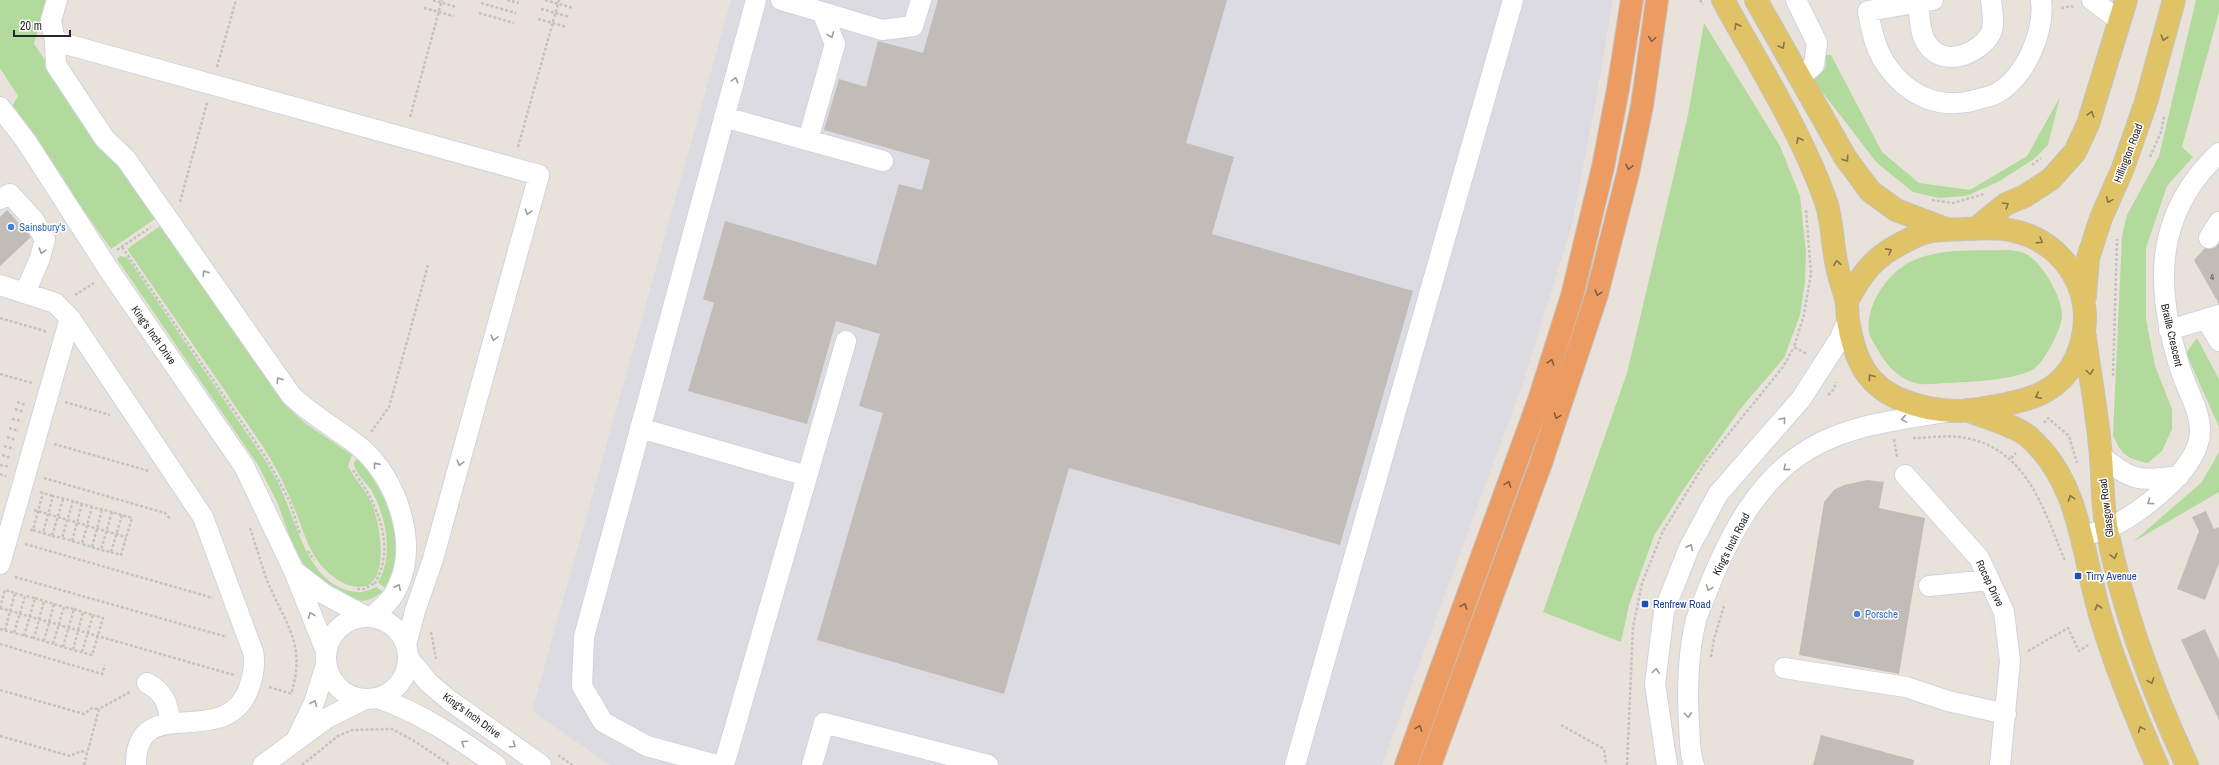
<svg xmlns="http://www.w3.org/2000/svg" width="2219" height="765" viewBox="0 0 2219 765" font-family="'Archivo Narrow',sans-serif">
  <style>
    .industrial { fill: #dcdbe1 }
    .green { fill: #b2da9c }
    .building { fill: #c1bcb7 }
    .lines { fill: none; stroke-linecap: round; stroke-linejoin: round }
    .minor-casing { stroke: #d0d3df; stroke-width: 22 }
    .major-casing { stroke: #c3c3c3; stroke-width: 24 }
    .highway-casing { stroke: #c3c3c3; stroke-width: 24 }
    .path { stroke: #c3c3c3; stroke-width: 2.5; stroke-dasharray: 3 2; stroke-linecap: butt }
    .minor { stroke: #fff; stroke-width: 20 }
    .major { stroke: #e1c367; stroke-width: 22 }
    .highway { stroke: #ec9c62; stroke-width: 22 }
    .oneway { stroke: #847547 }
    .oneway2 { stroke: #9e9e9e }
    .oneway3 { stroke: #805c42 }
    .shop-dot { fill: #3f7fe0; stroke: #fff; stroke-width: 1.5 }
    .transit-dot { fill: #1a4fb4; stroke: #fff; stroke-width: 1.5 }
    .labels { text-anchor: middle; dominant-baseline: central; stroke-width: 3; stroke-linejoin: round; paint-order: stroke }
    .number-label { font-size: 9px; fill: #4e4c4b }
    .street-label { font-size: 11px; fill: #272727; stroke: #fff }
    .shop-label { font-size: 11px; fill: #366cbe; stroke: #fff; text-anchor: start }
    .transit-label { font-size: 11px; fill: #164399; stroke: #fff; text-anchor: start }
  </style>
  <rect width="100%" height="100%" fill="#e9e2da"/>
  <path class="industrial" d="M731,0H1613L1594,111L1571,228L1523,383L1382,765H610L532,711Z"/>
  <path class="green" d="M0,0H46L34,44L155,219L111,249L11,108L18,96L0,68Z
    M2196,0H2219V12L2182,147L2193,157L2167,186L2146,248V319L2155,366L2172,409V429L2162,451L2148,463C2127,459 2121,454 2113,435L2122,236L2127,215L2159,156Z
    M1704,23L1780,146L1800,196L1806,253L1805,282L1800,315L1784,358L1741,408L1683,490L1654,536L1629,605L1621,642L1543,612L1627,373L1688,115Z
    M1825,55H1831L1882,152L1919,183L1970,190L2027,156L2060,97L2048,145L2034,159L1998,182L1966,196L1939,198L1913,192L1877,163L1813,80L1826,67Z
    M160,226L284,404L305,423L352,455L348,466C355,480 366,490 372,504C380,523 392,589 358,587C343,586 329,575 320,564C307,547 303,529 295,510C288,492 280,475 270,458C256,434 238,412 223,388C191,342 159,295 127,249Z
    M2009,250C2014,251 2021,251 2026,254C2042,262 2062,297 2062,315C2062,325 2055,338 2051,346C2046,355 2039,367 2030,371C2005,382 1958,382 1931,384C1904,387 1886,366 1875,345C1873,341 1869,336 1869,332C1866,304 1887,274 1910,262C1940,247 1976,251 2009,250Z
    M120,256L127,257L265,460C273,473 280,486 286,501C300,534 312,588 357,592C364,593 371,589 377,587L383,592L371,599L362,601L345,597L311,573L303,563L292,544L278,504L258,465L117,259Z
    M2197,338L2219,379V427L2186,353Z
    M2219,452V492L2133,542L2202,482Z
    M357,459C386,487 412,551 385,588L378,582C394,556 386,515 371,490C367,483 353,471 354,462Z"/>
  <path class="building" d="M938,0H1227L1186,143L1234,157L1212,234L1413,291L1340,545L1069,468L1004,694L817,640L883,413L859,406L880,334L836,321L807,424L688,391L714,303L703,299L725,221L876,265L899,184L922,190L930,160L824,130L839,79L866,87L878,41L923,53Z
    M7,210L31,237L0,266V217Z
    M2219,244V304L2194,260L2205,248H2214Z
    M1867,480L1884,482L1879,508L1925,518L1899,674L1799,655L1824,502L1834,490L1844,485Z
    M2206,511L2214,529L2219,527V563L2205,600L2177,589L2199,531L2192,517Z
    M2205,629L2219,660V720L2181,640Z
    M1821,735L1914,760L1913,765H1813Z"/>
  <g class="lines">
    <g class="minor-casing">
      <path id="minor" d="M57,0L51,20L55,41L56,65L105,139L126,159L291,395C312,416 338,429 361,448C396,478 419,542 398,586C393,599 383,607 373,616
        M781,0L822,12L835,44L808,140
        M1796,0L1817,43L1814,65L1799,78
        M1933,0L1868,11C1871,29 1875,48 1885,63C1907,96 1940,111 1979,99C1985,97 1994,96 1999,92C2026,75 2045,31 2041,0
        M2092,0L2120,21
        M1918,3C1920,16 1919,33 1927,44C1943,69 1980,54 1991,33C1995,24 1992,10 1991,0
        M822,12L882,30L913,26L921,0
        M55,41L539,175L433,559L415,611L406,645
        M0,107L26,141L109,270L244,466L294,571L326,651
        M724,117L883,161
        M0,199L10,194L33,219L45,239L40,258L25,293
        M2209,238L2219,222
        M0,285L55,303L70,318L203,517L253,652C256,664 253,676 249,688C226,753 135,689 136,765
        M2206,319L2219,341
        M2169,330L2219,315
        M640,428L807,476
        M2101,456C2134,482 2138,481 2179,476
        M1905,475L1979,558L2004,612L2010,661L2000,765
        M2081,536C2089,534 2099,532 2107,529C2138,515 2200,469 2200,431C2200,409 2186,389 2180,368C2155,288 2153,215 2219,153
        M0,564L70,318
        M294,571L324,594L365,616
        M1929,586L1990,580
        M326 658a41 41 0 1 1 82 0a41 41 0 1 1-82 0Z
        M408,658L429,683L449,700L541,765
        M1784,668L1906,687L1948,701L2006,714
        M147,683C163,691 169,704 170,722
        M378,698C425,715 456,737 496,765
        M297,738L314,703L326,665
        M263,765L327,718L365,699
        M716,765L647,746L603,722L582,686L584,637L756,0
        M724,765L846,341
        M812,765L824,723L988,765
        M1295,765L1513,0
        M1667,765L1655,684L1664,611L1689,548L1718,494L1801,399L1839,340L1848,320
        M1694,765C1689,752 1690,736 1689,723C1687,692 1688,651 1696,620C1699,610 1704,600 1708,589C1729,536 1758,479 1809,449C1851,424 1899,420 1946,412"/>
    </g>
    <g class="major-casing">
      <path id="major" d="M1723,0C1758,64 1802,133 1826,202C1833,223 1832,245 1837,266C1839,278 1844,289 1846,300C1848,307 1847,314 1848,320C1850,333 1855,352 1861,364C1878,398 1920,410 1956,411C1969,411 1983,408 1996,406C2024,401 2052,395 2070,369C2080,353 2085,336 2085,317C2084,275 2055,240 2014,231C1999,227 1980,228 1964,229C1952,230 1936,229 1924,233C1914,236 1892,248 1884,254C1867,266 1857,283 1847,301
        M1756,0L1845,157L1870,191L1896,210L1946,229
        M1975,229L2006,204L2025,196L2051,179L2075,152L2088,124L2126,0
        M2085,296L2088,258L2101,218L2123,168L2146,102L2174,0
        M2085,337C2090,377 2098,417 2101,457C2103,481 2102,506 2107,530C2123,611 2152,690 2187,765
        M1967,410C1985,418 2016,425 2030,438C2082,485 2082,556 2101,618C2116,669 2136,717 2157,765"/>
    </g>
    <g class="highway-casing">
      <path id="highway" d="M1406,765L1539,400L1572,296L1603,167L1618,89L1632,0
        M1430,765L1541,463L1597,294L1628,173L1642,106L1657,0"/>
    </g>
    <path class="path" d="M433,0L456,7
      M507,0L519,3
      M545,0L573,8
      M1700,0L1703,5
      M481,3L516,13
      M424,8L454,16
      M2061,8L2071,6L2075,8
      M541,9L570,17
      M479,13L514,23
      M538,19L567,27
      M217,67L236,0
      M410,117L442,0
      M518,147L559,0
      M2150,157L2161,132L2164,117
      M2032,165L2041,158
      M1932,200L1953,203L1984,194
      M180,202L207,103
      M1806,210L1811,273L1804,315L1794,347L1807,354
      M122,247L267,459L290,502L300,534
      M117,250L151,227
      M75,295L94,283
      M0,318L48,332
      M0,374L32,383
      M2113,376L2117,239
      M1828,395L1834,389L1836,382
      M17,402L26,405
      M65,402L110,415
      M15,409L24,412
      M12,419L22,421
      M2044,423L2048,418L2069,436L2077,463
      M9,428L19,431
      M371,432L389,407L428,265
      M7,437L16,440
      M1913,438C1928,438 1945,435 1959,437C2026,445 2043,508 2065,561
      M1894,439L1897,457
      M54,444L149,471
      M4,446L14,449
      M2,455L11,458
      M2011,458L2016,453
      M0,465L9,467
      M353,470C376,502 397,545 375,583L377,585
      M0,474L6,476
      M44,478L165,513L171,520
      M40,492L53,496
      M63,499L52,536L43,533L53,496L73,501
      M82,504L72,541L62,538L73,501L92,507
      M34,510L126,537
      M102,510L92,547L82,544L92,507L112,512
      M250,528C255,543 260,559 265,575C282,621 308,641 291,694
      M30,530H33L43,493
      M33,530L43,533
      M52,536L62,538
      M72,541L82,544
      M25,544L213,598
      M92,547L101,550
      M308,551L314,560
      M111,552L121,555L132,518L112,512L101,550L111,552L122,515
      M15,577L227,637
      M357,589H364L375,583
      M15,593L25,596
      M35,598L44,601
      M54,604L64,607
      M0,608L234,675
      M0,608L5,590L15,593L5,630
      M74,609L83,612
      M0,629L14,633
      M431,632L436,659
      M24,636L35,598L25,596L14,633L34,638
      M44,641L54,604L44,601L34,638L53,644
      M0,644L102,674L105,665
      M63,647L74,609L64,607L53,644L73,650
      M2028,651L2068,628L2079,651L2088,645
      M82,652L93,615L83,612L73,650L92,655L103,618L93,615
      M1711,657L1714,639L1724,606
      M269,687L292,694
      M0,690L84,714L92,708L99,709
      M1561,725L1604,749L1606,765
      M0,736L70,756L81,751L87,753
      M558,755L572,765
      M84,765L99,709L130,692
      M302,765L338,736L352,730L392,729L416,742L450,765
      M1627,765L1633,627L1642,583L1663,531L1705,463L1783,367L1794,347"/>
    <use href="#minor" class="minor"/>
    <use href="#major" class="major"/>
    <use href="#highway" class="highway"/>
  </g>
  <defs><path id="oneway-chevron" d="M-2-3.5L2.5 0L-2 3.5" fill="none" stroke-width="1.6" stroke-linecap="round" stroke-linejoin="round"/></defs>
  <g class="oneway">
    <use href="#oneway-chevron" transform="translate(1737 26) rotate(-119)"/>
    <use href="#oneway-chevron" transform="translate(2164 38) rotate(106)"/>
    <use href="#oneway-chevron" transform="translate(1782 46) rotate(61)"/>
    <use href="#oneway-chevron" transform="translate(2091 114) rotate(-72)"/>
    <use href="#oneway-chevron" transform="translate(1799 140) rotate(-119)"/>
    <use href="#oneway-chevron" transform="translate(1846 159) rotate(55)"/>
    <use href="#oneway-chevron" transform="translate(2109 200) rotate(114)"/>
    <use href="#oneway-chevron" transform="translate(2006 205) rotate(-31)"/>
    <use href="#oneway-chevron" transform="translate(2040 241) rotate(32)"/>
    <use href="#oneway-chevron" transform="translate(1889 251) rotate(-28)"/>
    <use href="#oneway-chevron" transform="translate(1837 263) rotate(-99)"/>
    <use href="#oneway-chevron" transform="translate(2090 372) rotate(82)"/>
    <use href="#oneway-chevron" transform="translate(1871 377) rotate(-127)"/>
    <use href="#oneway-chevron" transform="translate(2038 396) rotate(154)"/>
    <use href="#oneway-chevron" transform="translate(2071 498) rotate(-108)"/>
    <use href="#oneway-chevron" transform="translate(2114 556) rotate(76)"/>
    <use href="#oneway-chevron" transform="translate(2098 607) rotate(-105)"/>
    <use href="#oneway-chevron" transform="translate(2151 681) rotate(70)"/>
    <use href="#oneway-chevron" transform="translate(2141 729) rotate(-114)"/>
  </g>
  <g class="oneway2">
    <use href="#oneway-chevron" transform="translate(831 35) rotate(68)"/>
    <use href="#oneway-chevron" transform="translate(735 80) rotate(-75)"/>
    <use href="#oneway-chevron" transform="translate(528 212) rotate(105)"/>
    <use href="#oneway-chevron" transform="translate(42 251) rotate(107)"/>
    <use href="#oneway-chevron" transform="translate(205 273) rotate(-125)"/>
    <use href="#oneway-chevron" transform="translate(494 338) rotate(105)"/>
    <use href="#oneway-chevron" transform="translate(279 380) rotate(-125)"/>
    <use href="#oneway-chevron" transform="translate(1904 419) rotate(171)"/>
    <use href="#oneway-chevron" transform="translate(1783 420) rotate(-50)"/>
    <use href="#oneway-chevron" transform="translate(460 463) rotate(105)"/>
    <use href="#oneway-chevron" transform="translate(376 465) rotate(-129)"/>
    <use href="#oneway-chevron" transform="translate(1786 468) rotate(139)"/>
    <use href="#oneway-chevron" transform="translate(2150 502) rotate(144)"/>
    <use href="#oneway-chevron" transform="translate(1690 547) rotate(-64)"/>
    <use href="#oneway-chevron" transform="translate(398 587) rotate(-64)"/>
    <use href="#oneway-chevron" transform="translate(1709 588) rotate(112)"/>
    <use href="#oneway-chevron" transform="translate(311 615) rotate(-112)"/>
    <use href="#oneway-chevron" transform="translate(1656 671) rotate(-83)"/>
    <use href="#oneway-chevron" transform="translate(314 703) rotate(-68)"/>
    <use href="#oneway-chevron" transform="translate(1688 715) rotate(86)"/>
    <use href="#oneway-chevron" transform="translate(464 743) rotate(-145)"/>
    <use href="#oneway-chevron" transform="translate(513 745) rotate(35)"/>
  </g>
  <g class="oneway3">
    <use href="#oneway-chevron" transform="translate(1652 39) rotate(98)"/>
    <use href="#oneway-chevron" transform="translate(1629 167) rotate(102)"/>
    <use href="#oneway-chevron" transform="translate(1598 293) rotate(106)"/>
    <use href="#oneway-chevron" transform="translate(1551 362) rotate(-72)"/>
    <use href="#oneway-chevron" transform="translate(1557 416) rotate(110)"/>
    <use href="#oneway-chevron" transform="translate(1508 484) rotate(-70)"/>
    <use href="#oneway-chevron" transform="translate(1464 606) rotate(-70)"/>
    <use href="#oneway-chevron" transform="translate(1419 728) rotate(-70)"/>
  </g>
  <g class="shop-dot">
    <circle cx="11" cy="227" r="4"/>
    <circle cx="1857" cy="614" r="4"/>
  </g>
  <g class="transit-dot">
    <rect x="2074" y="572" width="8" height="8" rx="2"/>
    <rect x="1641" y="600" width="8" height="8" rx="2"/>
  </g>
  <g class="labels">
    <g class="number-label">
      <text x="2212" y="277">4</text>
    </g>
    <g class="street-label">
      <text transform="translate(2128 153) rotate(-69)">Hillington Road</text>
      <text transform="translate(154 335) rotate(55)">King's Inch Drive</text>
      <text transform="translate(2172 335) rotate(77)">Braille Crescent</text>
      <text transform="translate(2106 508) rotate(-97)">Glasgow Road</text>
      <text transform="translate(1731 544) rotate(-63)">King's Inch Road</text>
      <text transform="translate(1990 583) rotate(64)">Rocep Drive</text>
      <text transform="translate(472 715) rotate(36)">King's Inch Drive</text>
    </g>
    <g class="shop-label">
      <text x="19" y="227">Sainsbury's</text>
      <text x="1865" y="614">Porsche</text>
    </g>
    <g class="transit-label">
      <text x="2086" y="576">Tirry Avenue</text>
      <text x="1653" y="604">Renfrew Road</text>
    </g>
  </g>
  <path d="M14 30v6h56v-6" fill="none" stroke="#272727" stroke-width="2"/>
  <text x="20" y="30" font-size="12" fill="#272727" stroke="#ffffff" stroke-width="3" paint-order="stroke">20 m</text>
</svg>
